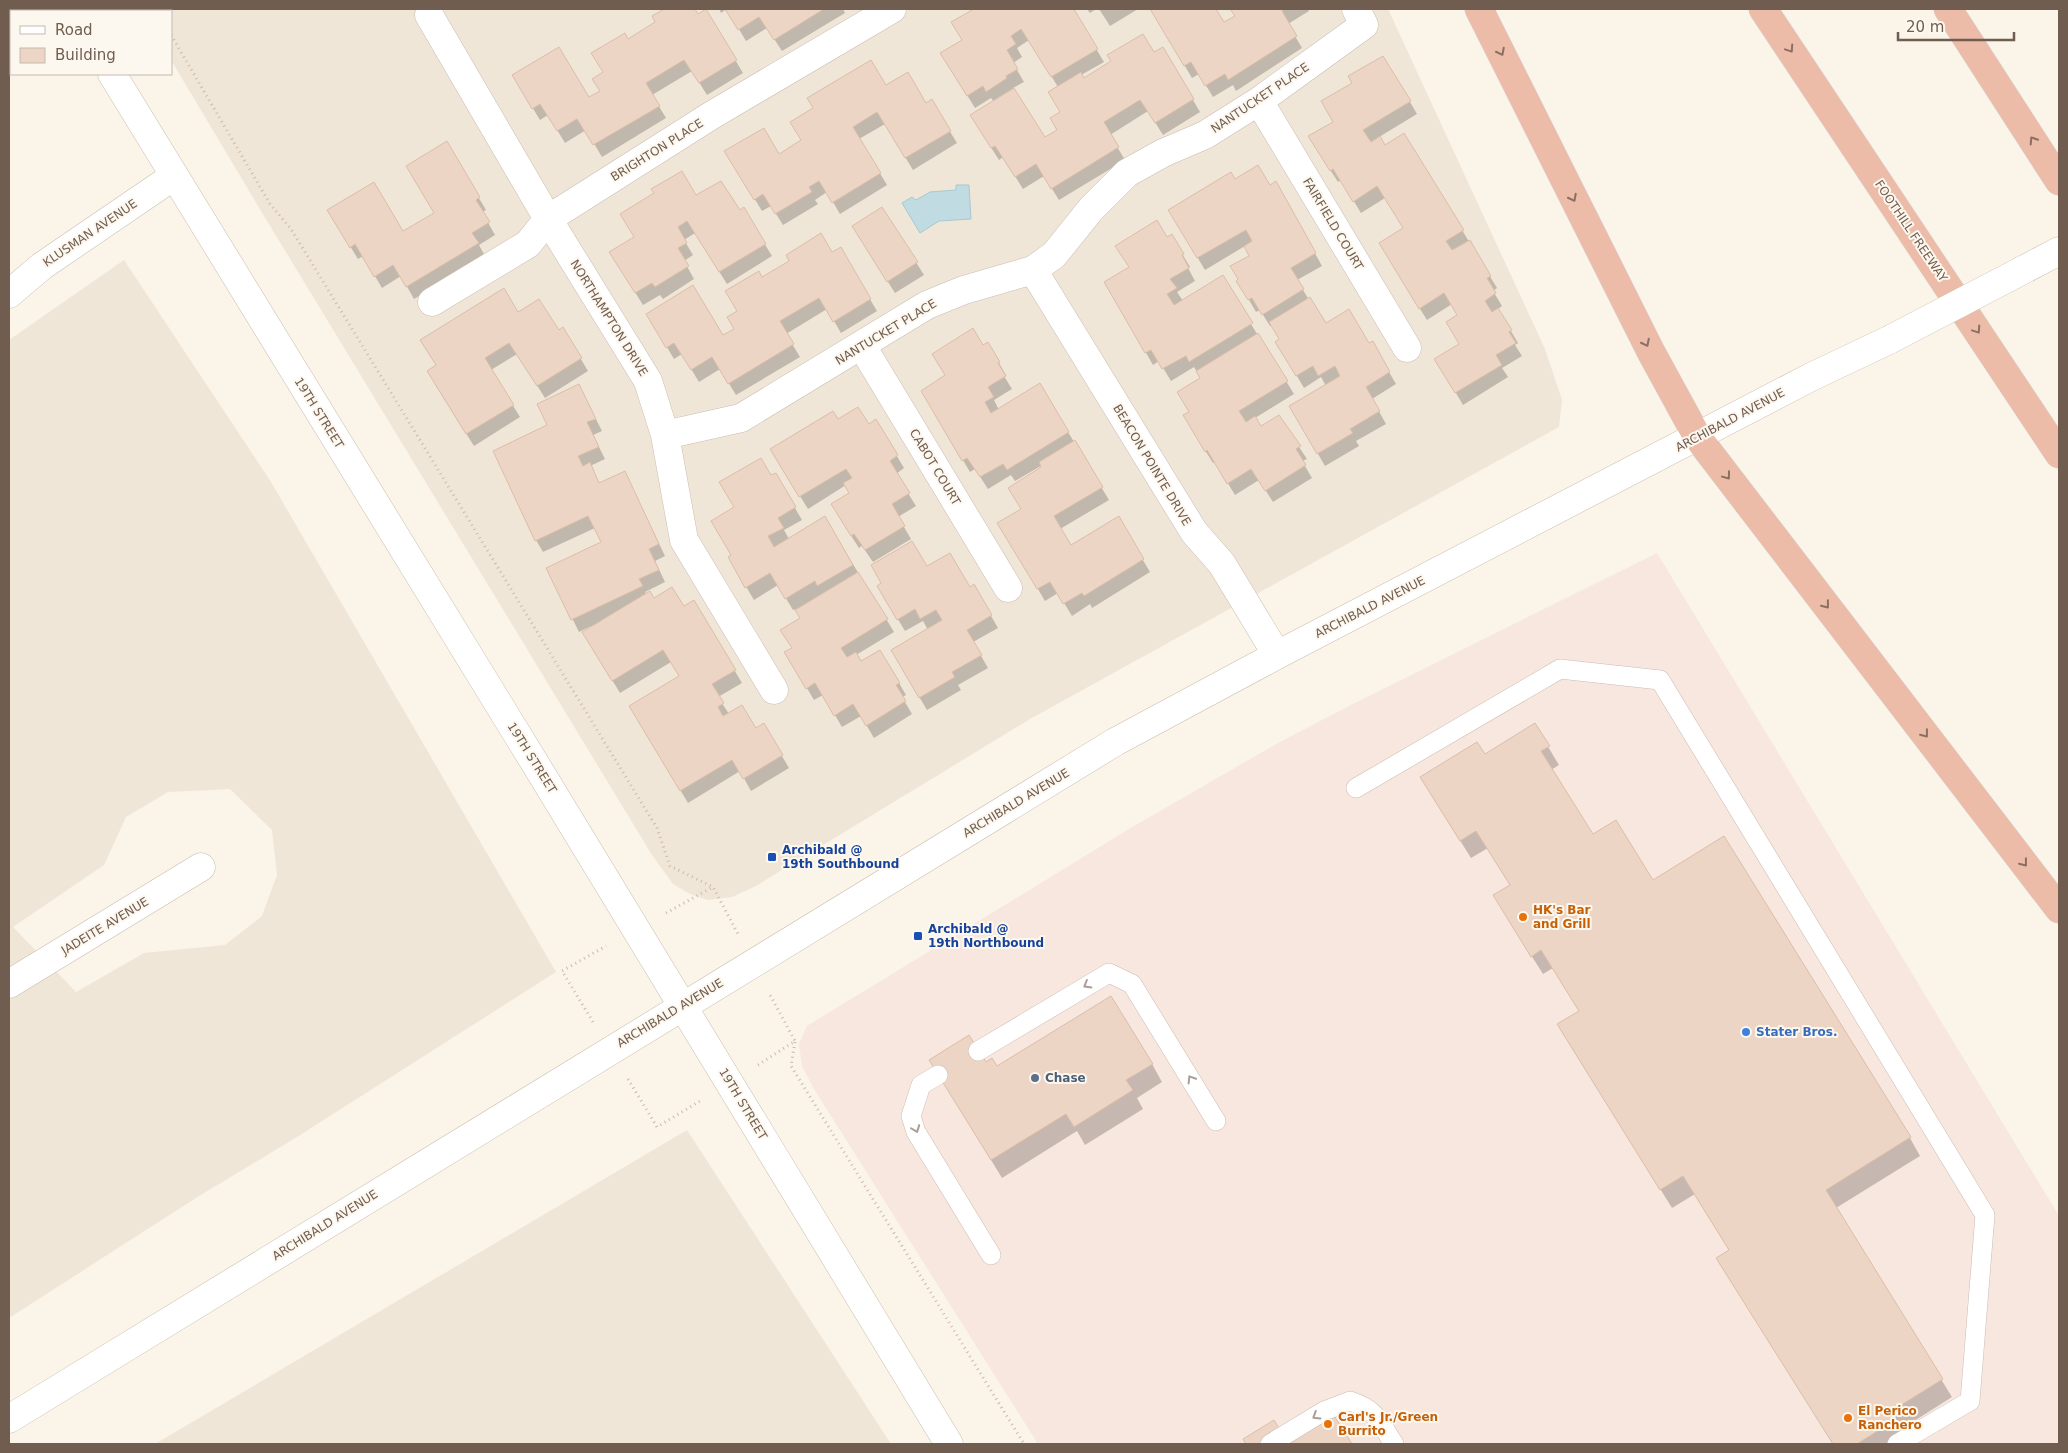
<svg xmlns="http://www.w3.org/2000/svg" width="2068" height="1453" viewBox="0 0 2068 1453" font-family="'DejaVu Sans',sans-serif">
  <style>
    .residential { fill: #f0e6d8; fill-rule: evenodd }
    .commercial { fill: #f8e7de }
    .water { fill: #c0dbe1; stroke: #a7c9d1 }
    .shadow { fill: #0003; fill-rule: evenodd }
    .building { fill: #ecd5c4; stroke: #dcbda7 }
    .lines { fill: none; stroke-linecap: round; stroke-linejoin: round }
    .lane-casing { stroke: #cabcb0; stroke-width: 20 }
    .street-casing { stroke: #cabcb0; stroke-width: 29 }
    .secondary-casing { stroke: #cdbdae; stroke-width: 29 }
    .highway-casing { stroke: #d7d2ce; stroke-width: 29 }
    .path { stroke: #d0b9a7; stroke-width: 3; stroke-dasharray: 1 4; stroke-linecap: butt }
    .lane { stroke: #fff; stroke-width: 19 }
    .street { stroke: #fff; stroke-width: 28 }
    .secondary { stroke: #fff; stroke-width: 28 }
    .highway { stroke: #ecbca8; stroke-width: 28 }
    .secondary-bridge-casing { stroke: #cdbdae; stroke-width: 29; stroke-linecap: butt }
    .secondary-bridge { stroke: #fff; stroke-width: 28 }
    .oneway { stroke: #8a7062 }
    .oneway2 { stroke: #aa9e96 }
    .transit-dot { fill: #1a4fb4; stroke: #fdf8ef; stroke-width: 2 }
    .food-dot { fill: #e8710a; stroke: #fdf8ef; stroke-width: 2 }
    .shop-dot { fill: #3f7fe0; stroke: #fdf8ef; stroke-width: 2 }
    .service-dot { fill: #5c6f8a; stroke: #fdf8ef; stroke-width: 2 }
    .labels { text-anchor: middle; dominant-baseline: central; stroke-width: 4; stroke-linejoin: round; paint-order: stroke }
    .street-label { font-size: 12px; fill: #715d50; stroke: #fdf8ef }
    .transit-label { font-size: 12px; font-weight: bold; fill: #164399; stroke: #fdf8ef; text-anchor: start }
    .food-label { font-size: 12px; font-weight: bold; fill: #c56008; stroke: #fdf8ef; text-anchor: start }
    .shop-label { font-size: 12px; font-weight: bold; fill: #366cbe; stroke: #fdf8ef; text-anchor: start }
    .service-label { font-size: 12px; font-weight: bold; fill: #4e5e75; stroke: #fdf8ef; text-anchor: start }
  </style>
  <rect width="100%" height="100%" fill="#faf4e9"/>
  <path class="residential" d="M141,9H1388L1545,349L1562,400L1559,427L1030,719L756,886L732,897L708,900L690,894L673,884L652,855L261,211L171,60V11H143Z
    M124,260L271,482L556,972L297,1137L199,1196L9,1318V340ZM230,789L272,830L277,875L262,916L225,945L144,953L76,992L13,927L104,865L126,817L168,792Z
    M687,1130L891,1444H155Z"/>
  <path class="commercial" d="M1657,553L2059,1216V1444H1038L814,1089L802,1066L799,1044L807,1026L1129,829L1278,743L1349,706Z"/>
  <path class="water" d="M956,185H969L971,219L939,221L920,233L902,203L912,197L916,200L930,192L956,190Z"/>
  <path class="shadow" d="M667,9H694L698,16L706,11L743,73L707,95L692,71L652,95L666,118L602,157L586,130L565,143L548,115L540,120L513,76L589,99L601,91L604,73L628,40L657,23L653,17Z
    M719,9H843L845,13L782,51L767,28L746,41L727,9L721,13Z
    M976,9H1072L1104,62L1081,75L1084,80L1154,54L1163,49L1200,112L1163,135L1148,111L1110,135L1125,160L1059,200L1044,176L1023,189L1003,157L999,160L978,127L994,102L991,98L975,108L949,66L963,41L953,23ZM1029,40L1058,87L1061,112L1058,130L1044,139L1013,88L1024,82L1013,63L1022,57L1017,48Z
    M1087,9H1096L1090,13Z
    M1099,9H1138L1110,26Z
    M1151,9H1214L1224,24L1236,17L1231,9H1308L1309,11L1288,24L1302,48L1236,91L1233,85L1213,97L1199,74L1192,78Z
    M885,87L926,104L931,101L957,143L913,170L885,124L859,139L887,185L840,214L827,192L815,200L818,204L783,225L771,206L762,211L726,152L779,155Z
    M1410,102L1417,114L1379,137L1385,146L1404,134L1497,288L1493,291L1502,306L1498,309L1518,343L1515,345L1522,356L1502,368L1508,377L1463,405L1436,359L1461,345L1459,315L1452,304L1427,320L1387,256L1404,229L1385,198L1361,213L1341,180L1338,182L1317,149Z
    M446,143L486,210L482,212L495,235L479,245L485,256L414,299L401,276L382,288L363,256L358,259L328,210L403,233L436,213Z
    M1235,181L1270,187L1276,183L1322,266L1297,280L1309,300L1325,324L1368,345L1372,343L1396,384L1372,399L1386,424L1356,441L1359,446L1325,466L1291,407L1326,386L1321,377L1304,388L1277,342L1281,340L1272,325L1270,326L1260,310L1256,312L1238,281L1251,256L1245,246L1205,270L1169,210Z
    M696,197L739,212L743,209L772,256L727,284L695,233L684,240L693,255L684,261L694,279L663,299L660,295L643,305L618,265Z
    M882,208L924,275L895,293L861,239Z
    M1171,235L1190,267L1188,268L1195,281L1177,292L1183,301L1222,277L1294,394L1255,418L1260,428L1279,417L1307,459L1302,461L1312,478L1273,502L1259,480L1235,495L1215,462L1213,463L1191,428L1190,412L1201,378L1194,367L1171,381L1159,361L1153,365L1106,283L1130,268Z
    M840,249L877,311L841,333L827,309L786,334L800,357L736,395L720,369L699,382L682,354L674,359L647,314L723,337L735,329L739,312L762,278L791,261L832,254Z
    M517,314L558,332L563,329L588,371L545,398L517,354L491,370L520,417L474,446L435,384Z
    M988,344L1006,375L1004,376L1012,389L994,400L999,410L1068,432L1109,500L1060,529L1071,546L1118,518L1150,572L1092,608L1090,604L1072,616L1058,593L1045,601L999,523L1022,510L1045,466L1044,464L1015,481L1011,475L988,489L975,469L970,472L922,391L946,376Z
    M579,386L602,431L593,435L605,459L590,466L600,484L631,485L665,556L655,561L665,582L645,592L647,594L654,599L684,608L694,602L742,683L718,697L729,714L755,729L763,724L789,768L751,791L740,771L688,803L630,706L680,676L671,662L620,693L591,645V626L579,632L548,569L602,543L595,528L543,552L536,540L548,426Z
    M837,420L869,426L876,421L904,468L896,474L916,506L898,517L911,539L873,562L862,546L859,548L839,517L850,494L846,485L808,509L779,462Z
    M775,474L802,520L784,530L789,539L825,518L894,632L856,655L861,663L899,683L906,695L902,697L912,714L874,738L861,716L842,727L823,695L814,700L786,653L793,649L802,618L796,609L793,610L778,585L754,600L729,558L733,555L736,508Z
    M927,568L969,589L974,586L998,628L973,642L988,668L958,685L961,690L927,710L892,651L928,630L923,621L905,631L878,586Z
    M1535,725L1559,765L1551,770L1592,836L1653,882L1910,1138L1920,1156L1836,1208L1952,1397L1900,1430L1905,1439L1897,1444H1833L1729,1276L1730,1251L1695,1194L1672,1208L1570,1043L1580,1012L1553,968L1543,974L1505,914L1511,886L1488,848L1471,858L1432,796L1484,756Z
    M985,1063L997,1068L1152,1064L1162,1082L1137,1098L1143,1109L1085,1145L1077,1131L1002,1178L941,1078Z
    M1333,1416L1350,1444H1248L1245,1439L1285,1440Z"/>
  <path class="building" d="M664,9H695L698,14L706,9L737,60L699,83L684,60L646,83L660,106L593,145L577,119L557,131L540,104L532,109L512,75L559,47L589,97L600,91L592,79L603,72L591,53L625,33L628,39L655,22L652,16Z
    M725,9H824L774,40L759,17L738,30Z
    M974,9H1074L1098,49L1051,77L1021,29L1011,36L1016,44L1007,50L1018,69L1006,76L1007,78L986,92L983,86L967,96L940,53L962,40L951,22Z
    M1150,9H1216L1224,22L1235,16L1230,9H1285L1282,11L1297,36L1228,80L1225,74L1205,86L1191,62L1184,66Z
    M1143,34L1154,52L1163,47L1194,99L1155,123L1140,100L1104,122L1119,147L1051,189L1036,164L1015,177L995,146L991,148L970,115L1014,88L1045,137L1057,130L1050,118L1060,112L1048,92L1081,72L1084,78L1111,61L1107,55Z
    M1383,56L1411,101L1363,130L1371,142L1380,136L1385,145L1404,133L1464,230L1446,241L1452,250L1470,240L1491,276L1487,278L1496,293L1485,301L1492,312L1498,308L1512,330L1509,332L1516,343L1496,355L1502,365L1455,393L1434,359L1459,344L1446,322L1457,315L1444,293L1419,309L1379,243L1403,228L1377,186L1353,202L1333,169L1330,171L1308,136L1333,122L1321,101L1352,83L1348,76Z
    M871,60L886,85L908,72L926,103L932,99L951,131L905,158L877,112L853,127L881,173L832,203L819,181L809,187L812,192L775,214L763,194L754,200L724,151L764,128L779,154L801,140L790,122L813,108L807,98Z
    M447,141L480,197L476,200L490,222L472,233L479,243L406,287L393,265L374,277L355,244L350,248L327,210L374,182L403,231L434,213L406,166Z
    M1258,165L1270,185L1276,181L1316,253L1291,268L1304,289L1262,315L1252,298L1248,300L1236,281L1238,279L1230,266L1249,256L1244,246L1252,241L1246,230L1197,258L1168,210L1231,172L1235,179Z
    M682,171L696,195L721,181L740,210L744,207L766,244L719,272L687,221L678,227L687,243L678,248L689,266L655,287L652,283L635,293L609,252L634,237L620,214L654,193L651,189Z
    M882,207L918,262L887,282L852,226Z
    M1157,220L1167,237L1172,234L1184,254L1182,255L1189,268L1170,279L1177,288L1167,294L1174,305L1223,275L1253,323L1189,362L1186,356L1162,369L1151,350L1145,353L1104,282L1129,267L1115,246Z
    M821,233L832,252L841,247L871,299L833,322L819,298L780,321L794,344L728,384L712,357L691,370L674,343L666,348L646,314L693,285L723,335L734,329L727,317L737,311L725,291L759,271L762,277L789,261L786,255Z
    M504,288L518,312L539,299L559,330L563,327L582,358L537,386L509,343L485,358L514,405L466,434L427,371L436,365L420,340Z
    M1310,297L1326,323L1349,309L1369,343L1373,341L1390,372L1366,387L1380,411L1350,429L1353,433L1317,454L1289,406L1340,376L1335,366L1318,376L1313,366L1296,376L1275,342L1279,339L1269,322Z
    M973,328L983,345L988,342L1000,362L998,363L1006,376L988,387L994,397L985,402L991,413L1040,383L1069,432L1007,470L1003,464L980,477L967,458L962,461L921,391L945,375L932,354Z
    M1258,333L1288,381L1239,411L1246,422L1255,416L1261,426L1279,415L1301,446L1296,449L1306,465L1265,491L1251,469L1227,484L1207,450L1205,452L1183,415L1189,412L1177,392L1200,378L1196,371Z
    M579,384L596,419L587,422L599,447L578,456L583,466L590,462L599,483L625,471L659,544L649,549L659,570L639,579L643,586L571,620L546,568L601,542L588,516L535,541L493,451L547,425L537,404Z
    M858,407L869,424L876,419L898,455L890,461L910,493L892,504L905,526L865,550L854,534L851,536L831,504L849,493L843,483L852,478L846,469L799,497L770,449L833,411L838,419Z
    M1075,440L1103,487L1054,516L1071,545L1119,516L1144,559L1084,596L1082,593L1063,604L1050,582L1037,589L997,523L1021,509L1008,488L1041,467L1039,462Z
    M761,458L771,475L776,473L796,507L778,518L784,528L768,536L774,547L825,516L853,565L817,586L815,581L785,599L770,573L745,588L728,557L731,555L711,521L734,507L719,482Z
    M912,541L927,566L950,553L970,587L974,584L992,615L967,630L982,655L952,672L955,677L919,698L891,650L942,620L936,610L920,619L915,609L897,620L877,586L881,583L871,565Z
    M858,572L888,619L841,648L847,657L856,652L861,661L880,650L900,683L896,685L906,701L866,726L853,704L834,716L815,683L806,689L784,652L792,648L780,630L800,618L795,610Z
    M672,587L684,606L694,600L736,670L712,684L724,703L718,707L723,716L742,705L756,728L764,723L783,755L743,779L732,760L680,791L629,706L679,676L663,650L612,681L582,632L650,591L654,598Z
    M1535,723L1550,746L1541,751L1593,834L1616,820L1653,880L1724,836L1911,1137L1826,1190L1943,1379L1890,1412L1895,1420L1857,1444H1833L1716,1258L1729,1250L1683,1176L1660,1190L1557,1024L1579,1011L1541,950L1531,957L1493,895L1510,885L1476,831L1460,841L1420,777L1477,742L1485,754Z
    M1111,996L1153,1064L1126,1080L1133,1090L1074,1127L1066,1114L991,1160L929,1060L969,1035L986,1062L992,1058L997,1066Z
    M1333,1414L1352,1444H1275Z
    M1274,1420L1285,1438L1275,1444H1246L1243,1439Z"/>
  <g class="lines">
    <g class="lane-casing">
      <path id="lane" d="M1356,788L1560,669L1660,680L1985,1215L1970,1401L1897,1444
        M978,1051L1109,973L1132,984L1216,1121
        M938,1075L921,1085L911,1116L916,1132L991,1255
        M1270,1444L1324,1411L1350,1401C1377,1410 1379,1421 1394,1444"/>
    </g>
    <g class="street-casing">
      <path id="street" d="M429,15L548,219L648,381L665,435L684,540L774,690
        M1259,101L1407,348
        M1033,270L1194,532L1222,564L1277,655
        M9,294L42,266L174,176
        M432,302L528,244L548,219L712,115L892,9
        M862,346L1008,588
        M665,435L741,418L927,305L964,290L1033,270L1054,255L1091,209L1127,173L1163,153L1205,135L1259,101L1364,25L1356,9
        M9,984L201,867"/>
    </g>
    <g class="secondary-casing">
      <path id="secondary" d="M73,9L74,11
        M112,74L536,765L949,1444
        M2023,270L2059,251
        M9,1419L1115,742L1277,655L1811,377L1889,340"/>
    </g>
    <g class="highway-casing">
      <path id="highway" d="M1479,9L1651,352L1698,438L2059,909
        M1763,9L2059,454
        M1948,9L2059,181"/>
    </g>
    <path class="path" d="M155,9L157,11
      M171,35L270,204L291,229L657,828L670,866L713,887L738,934
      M666,913L713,887
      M593,1022L562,971L606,946
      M795,1042L791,1066L1024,1444
      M758,1065L795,1041L769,993
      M628,1079L657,1127L700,1101"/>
    <use href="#lane" class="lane"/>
    <use href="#street" class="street"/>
    <use href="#secondary" class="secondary"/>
    <use href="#highway" class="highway"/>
    <g class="secondary-bridge-casing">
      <path id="secondary-bridge" d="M1889,340L2023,270"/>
    </g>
    <use href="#secondary-bridge" class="secondary-bridge"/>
  </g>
  <defs><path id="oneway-chevron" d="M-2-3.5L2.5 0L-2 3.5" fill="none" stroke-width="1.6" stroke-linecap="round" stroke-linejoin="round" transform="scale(1.25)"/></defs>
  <g class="oneway">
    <use href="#oneway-chevron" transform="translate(1790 49) rotate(56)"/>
    <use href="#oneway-chevron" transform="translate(1501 52) rotate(63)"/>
    <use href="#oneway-chevron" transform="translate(2033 140) rotate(-123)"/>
    <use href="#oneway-chevron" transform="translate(1573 198) rotate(63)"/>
    <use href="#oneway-chevron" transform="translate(1977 330) rotate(56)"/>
    <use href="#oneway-chevron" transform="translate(1646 343) rotate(63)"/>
    <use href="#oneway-chevron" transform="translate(1727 476) rotate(53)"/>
    <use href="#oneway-chevron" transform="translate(1826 605) rotate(52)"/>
    <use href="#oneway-chevron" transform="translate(1925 734) rotate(52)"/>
    <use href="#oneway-chevron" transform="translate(2024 863) rotate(52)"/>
  </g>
  <g class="oneway2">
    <use href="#oneway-chevron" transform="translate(1087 985) rotate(149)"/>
    <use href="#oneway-chevron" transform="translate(1191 1079) rotate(-122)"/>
    <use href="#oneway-chevron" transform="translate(916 1129) rotate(69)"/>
    <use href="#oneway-chevron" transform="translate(1316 1416) rotate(148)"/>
  </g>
  <g class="transit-dot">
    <rect x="767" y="852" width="10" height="10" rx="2.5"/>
    <rect x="913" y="931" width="10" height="10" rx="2.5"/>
  </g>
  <g class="food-dot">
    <circle cx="1523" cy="917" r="5"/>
    <circle cx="1848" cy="1418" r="5"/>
    <circle cx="1328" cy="1424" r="5"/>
  </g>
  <circle class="shop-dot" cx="1746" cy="1032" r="5"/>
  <circle class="service-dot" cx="1035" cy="1078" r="5"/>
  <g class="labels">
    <g class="street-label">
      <text transform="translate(1260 98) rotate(-34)">NANTUCKET PLACE</text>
      <text transform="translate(657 150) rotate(-32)">BRIGHTON PLACE</text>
      <text transform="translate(1333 224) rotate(59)">FAIRFIELD COURT</text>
      <text transform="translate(1911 231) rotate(56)">FOOTHILL FREEWAY</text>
      <text transform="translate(90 233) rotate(-34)">KLUSMAN AVENUE</text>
      <text transform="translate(609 318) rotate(58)">NORTHAMPTON DRIVE</text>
      <text transform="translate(886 332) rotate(-31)">NANTUCKET PLACE</text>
      <text transform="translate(319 413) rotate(58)">19TH STREET</text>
      <text transform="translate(1730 420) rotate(-28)">ARCHIBALD AVENUE</text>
      <text transform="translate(1152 465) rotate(59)">BEACON POINTE DRIVE</text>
      <text transform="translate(935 467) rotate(59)">CABOT COURT</text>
      <text transform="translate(1370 607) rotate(-27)">ARCHIBALD AVENUE</text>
      <text transform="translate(532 758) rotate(58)">19TH STREET</text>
      <text transform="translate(1016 803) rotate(-31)">ARCHIBALD AVENUE</text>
      <text transform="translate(105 926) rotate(-31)">JADEITE AVENUE</text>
      <text transform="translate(670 1013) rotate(-31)">ARCHIBALD AVENUE</text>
      <text transform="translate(743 1104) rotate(59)">19TH STREET</text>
      <text transform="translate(325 1225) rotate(-32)">ARCHIBALD AVENUE</text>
    </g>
    <g class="transit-label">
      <text x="782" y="850">Archibald @<tspan x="782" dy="14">19th Southbound</tspan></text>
      <text x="928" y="929">Archibald @<tspan x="928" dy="14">19th Northbound</tspan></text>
    </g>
    <g class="food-label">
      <text x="1533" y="910">HK's Bar<tspan x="1533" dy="14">and Grill</tspan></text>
      <text x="1858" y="1411">El Perico<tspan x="1858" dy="14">Ranchero</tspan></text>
      <text x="1338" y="1417">Carl's Jr./Green<tspan x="1338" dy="14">Burrito</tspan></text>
    </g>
    <g class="shop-label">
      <text x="1756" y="1032">Stater Bros.</text>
    </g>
    <g class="service-label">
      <text x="1045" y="1078">Chase</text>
    </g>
  </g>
  <rect width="2068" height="1453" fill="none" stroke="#715d50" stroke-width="20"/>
  <rect x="10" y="10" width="162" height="65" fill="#fdf8ef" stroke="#c5baaf"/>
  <rect x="20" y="26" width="25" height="8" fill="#ffffff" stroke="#c5baaf"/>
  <text x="55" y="35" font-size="15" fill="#715d50">Road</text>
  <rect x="20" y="48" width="25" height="15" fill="#ecd5c4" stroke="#c5baaf"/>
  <text x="55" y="60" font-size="15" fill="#715d50">Building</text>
  <path d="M1898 32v8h116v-8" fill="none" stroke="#715d50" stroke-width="2.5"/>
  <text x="1906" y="32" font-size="15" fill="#715d50" stroke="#fdf8ef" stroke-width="4" paint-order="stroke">20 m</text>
</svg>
